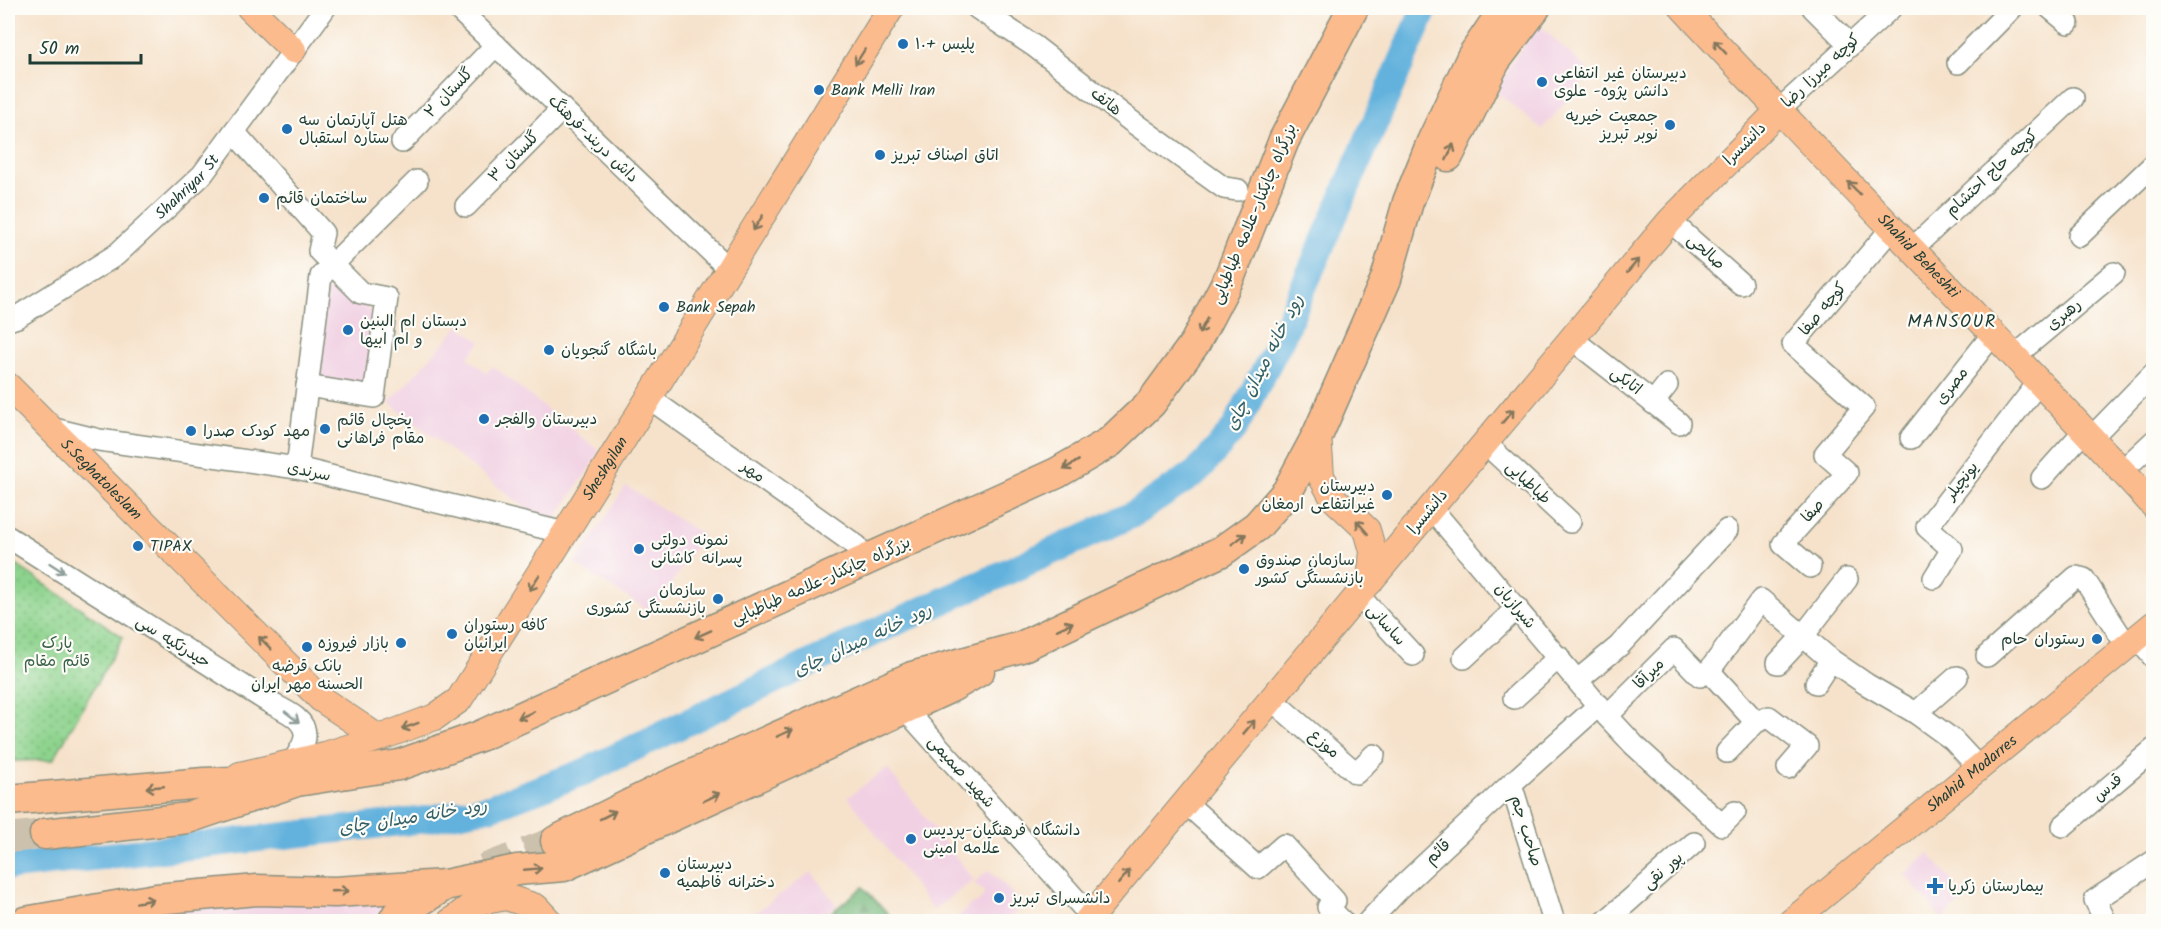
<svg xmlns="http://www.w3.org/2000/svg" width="2161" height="929" viewBox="0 0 2161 929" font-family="Kalam,'Playpen Sans Arabic',sans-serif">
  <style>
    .built { fill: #f1d0e3 }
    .forest { fill: url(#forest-firs); stroke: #487956; stroke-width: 1.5 }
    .park { fill: url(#park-dots); stroke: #568860; stroke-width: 1.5 }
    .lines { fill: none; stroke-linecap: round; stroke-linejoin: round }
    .river { stroke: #63b2dd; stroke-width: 27 }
    .highway-tunnel { stroke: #cbc1ad; stroke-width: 30; stroke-dasharray: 30 15; stroke-linecap: butt }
    .minor-casing { stroke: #8a9080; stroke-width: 24 }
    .major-casing { stroke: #8a9080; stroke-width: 28 }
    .highway-casing { stroke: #8a9080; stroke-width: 33 }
    .minor { stroke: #fff; stroke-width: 21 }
    .major { stroke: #fbbb8d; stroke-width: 26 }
    .highway { stroke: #fbbb8d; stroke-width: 30 }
    .oneway { stroke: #82765c }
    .oneway2 { stroke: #8f9e9a }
    .poi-dot { fill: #1f6fb2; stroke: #fdfcf7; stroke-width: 2 }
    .labels { text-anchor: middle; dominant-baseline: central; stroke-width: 4.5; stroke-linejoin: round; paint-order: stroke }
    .poi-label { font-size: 16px; fill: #1f3d34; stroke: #fdfcf7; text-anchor: start }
    .street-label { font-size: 16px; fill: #1f3d34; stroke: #fdfcf7 }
    .park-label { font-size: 16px; fill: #3a624a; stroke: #fdfcf7 }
    .neighbourhood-label { font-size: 18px; letter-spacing: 1.5px; fill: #1f3d34; stroke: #fdfcf7 }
    .water-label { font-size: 18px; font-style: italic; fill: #336067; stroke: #fdfcf7 }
  </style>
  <defs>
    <pattern id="forest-firs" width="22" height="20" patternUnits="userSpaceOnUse" patternTransform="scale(1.5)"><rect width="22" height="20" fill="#72b578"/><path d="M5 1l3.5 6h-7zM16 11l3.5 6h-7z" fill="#5d9463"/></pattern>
    <pattern id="park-dots" width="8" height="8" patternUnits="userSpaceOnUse" patternTransform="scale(1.5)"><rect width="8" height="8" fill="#8dd38d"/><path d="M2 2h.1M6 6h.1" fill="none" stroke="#73ac74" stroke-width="1.8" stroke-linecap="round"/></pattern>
  </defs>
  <rect width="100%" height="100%" fill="#fdfcf7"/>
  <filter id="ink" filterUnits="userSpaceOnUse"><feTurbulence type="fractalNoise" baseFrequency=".0167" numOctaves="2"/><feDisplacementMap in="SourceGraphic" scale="12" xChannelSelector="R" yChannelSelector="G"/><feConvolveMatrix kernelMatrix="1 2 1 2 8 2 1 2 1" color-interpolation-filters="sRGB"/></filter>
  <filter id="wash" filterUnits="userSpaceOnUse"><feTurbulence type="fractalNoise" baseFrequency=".008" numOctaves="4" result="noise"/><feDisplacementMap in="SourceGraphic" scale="24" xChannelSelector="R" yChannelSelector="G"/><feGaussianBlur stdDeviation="1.35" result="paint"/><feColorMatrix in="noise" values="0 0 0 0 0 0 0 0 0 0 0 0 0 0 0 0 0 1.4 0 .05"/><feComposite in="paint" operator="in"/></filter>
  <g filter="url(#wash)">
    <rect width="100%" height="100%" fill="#f6e2cb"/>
    <path class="built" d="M1540,26L1591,73L1542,129L1496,92L1516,55Z
      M327,289L344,291L364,304L376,318V341L362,389L314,380Z
      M459,326L481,342L468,358L487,373L493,366L600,452L550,527L389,403Z
      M626,486L703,535L652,613L575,564Z
      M887,768L974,880L933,910L848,797Z
      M1929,853L1966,898L1942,919L1905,874Z
      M989,870L1023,904L1007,921H954L971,904L978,903L985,893L974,883Z
      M811,872L837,905L817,921H761L755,913Z
      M390,895L374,921L83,922L143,912Z"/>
    <path class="forest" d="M863,887L895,921H821Z"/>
    <path class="park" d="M9,560L123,637L53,760L8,761V564Z"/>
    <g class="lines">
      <path class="river" d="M8,867L422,820L491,807L584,772L879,630L1132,515L1197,472L1234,429L1280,341L1425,8"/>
    </g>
  </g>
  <g filter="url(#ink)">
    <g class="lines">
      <path class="highway-tunnel" d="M8,838L45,834
        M484,869L556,841"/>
      <g class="minor-casing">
        <g id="minor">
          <path d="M457,8L729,269"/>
          <path d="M977,8L1034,46L1131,121L1224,188L1238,190"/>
          <path d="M1813,8L1850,45"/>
          <path d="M2050,8L2068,23"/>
          <path d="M1958,63L2012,8"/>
          <path d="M1778,111L1891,8"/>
          <path d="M234,132L323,233L319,251L361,293L387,298L374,397L307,386"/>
          <path d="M402,142L496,45"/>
          <path d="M466,206L562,109"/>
          <path d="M1670,221L1741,284"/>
          <path d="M2079,236L2154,164"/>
          <path d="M1912,249L2073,98"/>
          <path id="s1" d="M8,320L17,317L116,255L202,175L325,8"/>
          <path d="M1572,339L1679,423"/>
          <path d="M2015,356L2114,273"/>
          <path d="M649,398L857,546"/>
          <path d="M1653,403L1667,385"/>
          <path d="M50,428L99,440L297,468L565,533"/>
          <path d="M2092,437L2154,373"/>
          <path d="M1911,438L1993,334"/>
          <path d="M1485,443L1570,522"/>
          <path d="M297,468L321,276L417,181"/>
          <path d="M2122,471L2154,441"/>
          <path d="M2042,478L2085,430"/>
          <path d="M1431,508L1607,716L1634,745L1722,825L1735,812"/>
          <path d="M8,537L267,701C280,709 306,717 305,736C305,744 297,755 293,762"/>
          <path d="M1810,567L1783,544L1847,473L1825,454L1864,407L1793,344L1892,228"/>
          <path d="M1934,578L1952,549L1927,527L2039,382"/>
          <path d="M1359,596L1413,655"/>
          <path d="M2137,638L2154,658"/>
          <path d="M1987,656L2076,577L2084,579L2127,646"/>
          <path d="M1464,658L1517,608"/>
          <path d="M1778,663L1803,636L1847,579"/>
          <path d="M1709,671L1761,600L1831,660L1866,684L1916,713L1953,740L1979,768"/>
          <path d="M1578,680L1619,646L1727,530"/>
          <path d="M1816,683L1831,660"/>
          <path d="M1514,698L1559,657"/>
          <path d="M1272,700L1356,773L1374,755"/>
          <path d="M904,708L1096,922"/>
          <path d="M1916,713L1957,677"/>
          <path d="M1607,716L1674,649L1700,676L1709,671L1756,722L1769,717L1807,746L1788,768"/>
          <path d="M1727,752L1756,722"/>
          <path d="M1186,803L1258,868L1284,845L1335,901L1328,907L1343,922"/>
          <path d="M2063,826L2154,749"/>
          <path d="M1368,922L1399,889L1511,784"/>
          <path d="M1554,922L1511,784L1599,705"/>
          <path d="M1605,922L1694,843"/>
          <path d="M2106,922L2095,900L2154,861"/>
        </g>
      </g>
      <g class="major-casing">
        <g id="major">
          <path d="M250,8L293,50"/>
          <path id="s2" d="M1683,8C1838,176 2000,336 2154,506"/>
          <path id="s3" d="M8,386L321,699L379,738"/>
          <path d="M1318,434L1321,476L1333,498L1367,530L1373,551L1370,582"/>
          <path id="s4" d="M240,775L325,755L379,738L435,717L459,700L565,533L891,8"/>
          <path d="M450,922L475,903L506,897L536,907L550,922"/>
          <path d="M1086,922L1670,221L1778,111"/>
          <path id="s5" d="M1791,922L2154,624"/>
        </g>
      </g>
      <g class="highway-casing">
        <path id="highway" d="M1448,156L1495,61L1535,8
          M8,800L204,783L267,781
          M45,834L188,818L297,781L399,765L480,736L1057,473L1110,442L1151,403L1195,343L1230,276L1284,140L1353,8
          M556,841L665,787L912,677L1021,647L1222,551L1257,526L1287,492L1318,434L1386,279L1408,202L1432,142L1472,57L1505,8
          M25,922L156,899L257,890L335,892L445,885L517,870L564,866L951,687L979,671
          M393,922L397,915L442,887"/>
      </g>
      <use href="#minor" class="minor"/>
      <use href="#major" class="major"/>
      <use href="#highway" class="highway"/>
    </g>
    <defs><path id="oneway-shaft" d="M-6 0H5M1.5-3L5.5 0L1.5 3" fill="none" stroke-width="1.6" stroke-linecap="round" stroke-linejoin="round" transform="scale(1.5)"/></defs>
    <g class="oneway">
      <use href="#oneway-shaft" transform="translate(1720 47) rotate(-133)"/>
      <use href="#oneway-shaft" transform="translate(860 57) rotate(122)"/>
      <use href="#oneway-shaft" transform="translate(1450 152) rotate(-66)"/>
      <use href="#oneway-shaft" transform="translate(1854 188) rotate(-134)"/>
      <use href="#oneway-shaft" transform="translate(758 223) rotate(122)"/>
      <use href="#oneway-shaft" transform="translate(1633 266) rotate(-50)"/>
      <use href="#oneway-shaft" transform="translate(1203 326) rotate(118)"/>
      <use href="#oneway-shaft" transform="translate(1508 416) rotate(-50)"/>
      <use href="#oneway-shaft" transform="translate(1071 465) rotate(149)"/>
      <use href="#oneway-shaft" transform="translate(1362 527) rotate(-130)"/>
      <use href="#oneway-shaft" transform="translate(1239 539) rotate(-36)"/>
      <use href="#oneway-shaft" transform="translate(534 583) rotate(123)"/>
      <use href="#oneway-shaft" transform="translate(1065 626) rotate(-25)"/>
      <use href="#oneway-shaft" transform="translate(703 634) rotate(156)"/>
      <use href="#oneway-shaft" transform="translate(265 643) rotate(-135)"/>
      <use href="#oneway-shaft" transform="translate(526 715) rotate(156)"/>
      <use href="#oneway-shaft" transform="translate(410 726) rotate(160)"/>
      <use href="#oneway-shaft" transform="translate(1249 727) rotate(-50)"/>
      <use href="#oneway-shaft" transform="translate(785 733) rotate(-24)"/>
      <use href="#oneway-shaft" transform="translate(155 787) rotate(175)"/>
      <use href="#oneway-shaft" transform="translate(712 797) rotate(-25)"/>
      <use href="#oneway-shaft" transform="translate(608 815) rotate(-27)"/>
      <use href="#oneway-shaft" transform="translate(533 869) rotate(-5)"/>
      <use href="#oneway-shaft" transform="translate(1124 877) rotate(-50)"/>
      <use href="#oneway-shaft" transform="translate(340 891) rotate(-2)"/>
      <use href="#oneway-shaft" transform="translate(145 901) rotate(-10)"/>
    </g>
    <g class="oneway2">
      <use href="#oneway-shaft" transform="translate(57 568) rotate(33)"/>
      <use href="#oneway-shaft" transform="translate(292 717) rotate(38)"/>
    </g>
  </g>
  <g class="poi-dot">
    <circle cx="903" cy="44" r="6"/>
    <circle cx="1542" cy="82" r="6"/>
    <circle cx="819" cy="90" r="6"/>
    <circle cx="1670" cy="125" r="6"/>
    <circle cx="287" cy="129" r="6"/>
    <circle cx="880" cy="155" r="6"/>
    <circle cx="264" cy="198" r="6"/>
    <circle cx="664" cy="307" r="6"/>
    <circle cx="348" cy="330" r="6"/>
    <circle cx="549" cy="350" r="6"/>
    <circle cx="484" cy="419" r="6"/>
    <circle cx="325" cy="429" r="6"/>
    <circle cx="191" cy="431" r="6"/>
    <circle cx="1387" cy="495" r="6"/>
    <circle cx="138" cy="546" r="6"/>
    <circle cx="639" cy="549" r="6"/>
    <circle cx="1244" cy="569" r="6"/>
    <circle cx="718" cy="599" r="6"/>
    <circle cx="452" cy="634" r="6"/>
    <circle cx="2097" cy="639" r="6"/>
    <circle cx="401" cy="643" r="6"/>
    <circle cx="307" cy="647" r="6"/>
    <circle cx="911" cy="839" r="6"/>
    <circle cx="665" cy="873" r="6"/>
    <path d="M1932 877h6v6h6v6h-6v6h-6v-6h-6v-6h6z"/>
    <circle cx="999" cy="898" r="6"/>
  </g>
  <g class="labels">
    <g class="poi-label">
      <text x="915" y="44">پلیس +۱۰</text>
      <text x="1554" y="73">دبیرستان غیر انتفاعی<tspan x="1554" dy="18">دانش پژوه- علوی</tspan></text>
      <text x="831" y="90">Bank Melli Iran</text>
      <text x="1658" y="116" text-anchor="end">جمعیت خیریه<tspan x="1658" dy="18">نوبر تبریز</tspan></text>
      <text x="299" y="120">هتل آپارتمان سه<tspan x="299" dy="18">ستاره استقبال</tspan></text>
      <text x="892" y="155">اتاق اصناف تبریز</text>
      <text x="276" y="198">ساختمان قائم</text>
      <text x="676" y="307">Bank Sepah</text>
      <text x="360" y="321">دبستان ام البنین<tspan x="360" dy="18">و ام ابیها</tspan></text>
      <text x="561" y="350">باشگاه گنجویان</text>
      <text x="496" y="419">دبیرستان والفجر</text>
      <text x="337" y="420">یخچال قائم<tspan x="337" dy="18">مقام فراهانی</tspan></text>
      <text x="203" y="431">مهد کودک صدرا</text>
      <text x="1375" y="486" text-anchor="end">دبیرستان<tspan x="1375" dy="18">غیرانتفاعی ارمغان</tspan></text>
      <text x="651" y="540">نمونه دولتی<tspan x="651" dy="18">پسرانه کاشانی</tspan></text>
      <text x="150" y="546">TIPAX</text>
      <text x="1256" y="560">سازمان صندوق<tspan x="1256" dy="18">بازنشستگی کشور</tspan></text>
      <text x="706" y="590" text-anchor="end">سازمان<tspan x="706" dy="18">بازنشستگی کشوری</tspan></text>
      <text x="464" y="625">کافه رستوران<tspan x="464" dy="18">ایرانیان</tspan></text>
      <text x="2085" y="639" text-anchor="end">رستوران حام</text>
      <text x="389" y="643" text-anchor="end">بازار فیروزه</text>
      <text x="307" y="666" text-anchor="middle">بانک قرضه<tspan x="307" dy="18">الحسنه مهر ایران</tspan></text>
      <text x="923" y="830">دانشگاه فرهنگیان-پردیس<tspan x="923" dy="18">علامه امینی</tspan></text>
      <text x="677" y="864">دبیرستان<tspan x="677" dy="18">دخترانه فاطمیه</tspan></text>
      <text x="1948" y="886">بیمارستان زکریا</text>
      <text x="1011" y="898">دانشسرای تبریز</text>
    </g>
    <g class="street-label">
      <text transform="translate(1821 71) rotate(-43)">کوچه میرزا رضا</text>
      <text transform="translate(449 93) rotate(-46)">گلستان ۲</text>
      <text transform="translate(1106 102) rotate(38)">هاتف</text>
      <text transform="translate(593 139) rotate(44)">داش دربند-فرهنگ</text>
      <text transform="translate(1745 144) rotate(-45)">دانشسرا</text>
      <text transform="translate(514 157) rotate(-45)">گلستان ۳</text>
      <text transform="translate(1992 173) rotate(-43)">کوچه حاج احتشام</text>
      <text stroke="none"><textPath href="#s1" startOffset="225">Shahriyar St</textPath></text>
      <text transform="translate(1254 214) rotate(-67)">بزرگراه چایکنار-علامه طباطبایی</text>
      <text transform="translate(1706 252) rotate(42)">صالحی</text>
      <text stroke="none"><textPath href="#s2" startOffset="342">Shahid Beheshti</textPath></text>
      <text transform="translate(1823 309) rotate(-50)">کوچه صفا</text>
      <text transform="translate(2064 315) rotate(-40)">رهبری</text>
      <text transform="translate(1626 381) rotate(38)">اتابکی</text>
      <text transform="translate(1952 386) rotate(-52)">مصری</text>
      <text stroke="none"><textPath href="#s4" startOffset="507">Sheshgilan</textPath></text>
      <text transform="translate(309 472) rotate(12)">سرندی</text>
      <text transform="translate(753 472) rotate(36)">مهر</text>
      <text stroke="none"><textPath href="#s3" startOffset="132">S.Seghatoleslam</textPath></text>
      <text transform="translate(1962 481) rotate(-52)">یونچیلر</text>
      <text transform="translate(1528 483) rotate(43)">طباطبایی</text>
      <text transform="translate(1813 511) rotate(-48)">صفا</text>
      <text transform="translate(1428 512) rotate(-50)">دانشسرا</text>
      <text transform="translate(821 581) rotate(-24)">بزرگراه چایکنار-علامه طباطبایی</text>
      <text transform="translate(1515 606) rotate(50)">شیرازبان</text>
      <text transform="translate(1386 625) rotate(48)">ساسانی</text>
      <text transform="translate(173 642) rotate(32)">حیدرتکیه سی</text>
      <text transform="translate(1649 674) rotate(-45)">میرآقا</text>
      <text transform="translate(1324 744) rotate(41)">موزع</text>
      <text transform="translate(961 772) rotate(48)">شهید صمیمی</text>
      <text stroke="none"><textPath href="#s5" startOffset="234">Shahid Modarres</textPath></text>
      <text transform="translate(2108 788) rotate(-41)">قدس</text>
      <text transform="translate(1526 831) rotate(73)">صاحب جم</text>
      <text transform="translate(1438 852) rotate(-43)">قائم</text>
      <text transform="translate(1663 871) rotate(-41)">پور نقی</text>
    </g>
    <g class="park-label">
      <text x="57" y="643">پارک<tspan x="57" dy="18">قائم مقام</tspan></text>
    </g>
    <g class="neighbourhood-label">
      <text x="1952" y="322">MANSOUR</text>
    </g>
    <g class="water-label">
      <text transform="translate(1265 363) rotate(-63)">رود خانه میدان چای</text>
      <text transform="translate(863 641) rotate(-25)">رود خانه میدان چای</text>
      <text transform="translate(413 818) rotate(-9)">رود خانه میدان چای</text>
    </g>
  </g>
  <rect width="2161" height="929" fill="none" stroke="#fdfcf7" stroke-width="30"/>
  <path d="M30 54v9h111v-9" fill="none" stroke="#1f3d34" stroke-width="3"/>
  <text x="39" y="54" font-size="18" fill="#1f3d34" stroke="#fdfcf7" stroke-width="4.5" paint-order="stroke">50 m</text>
</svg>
